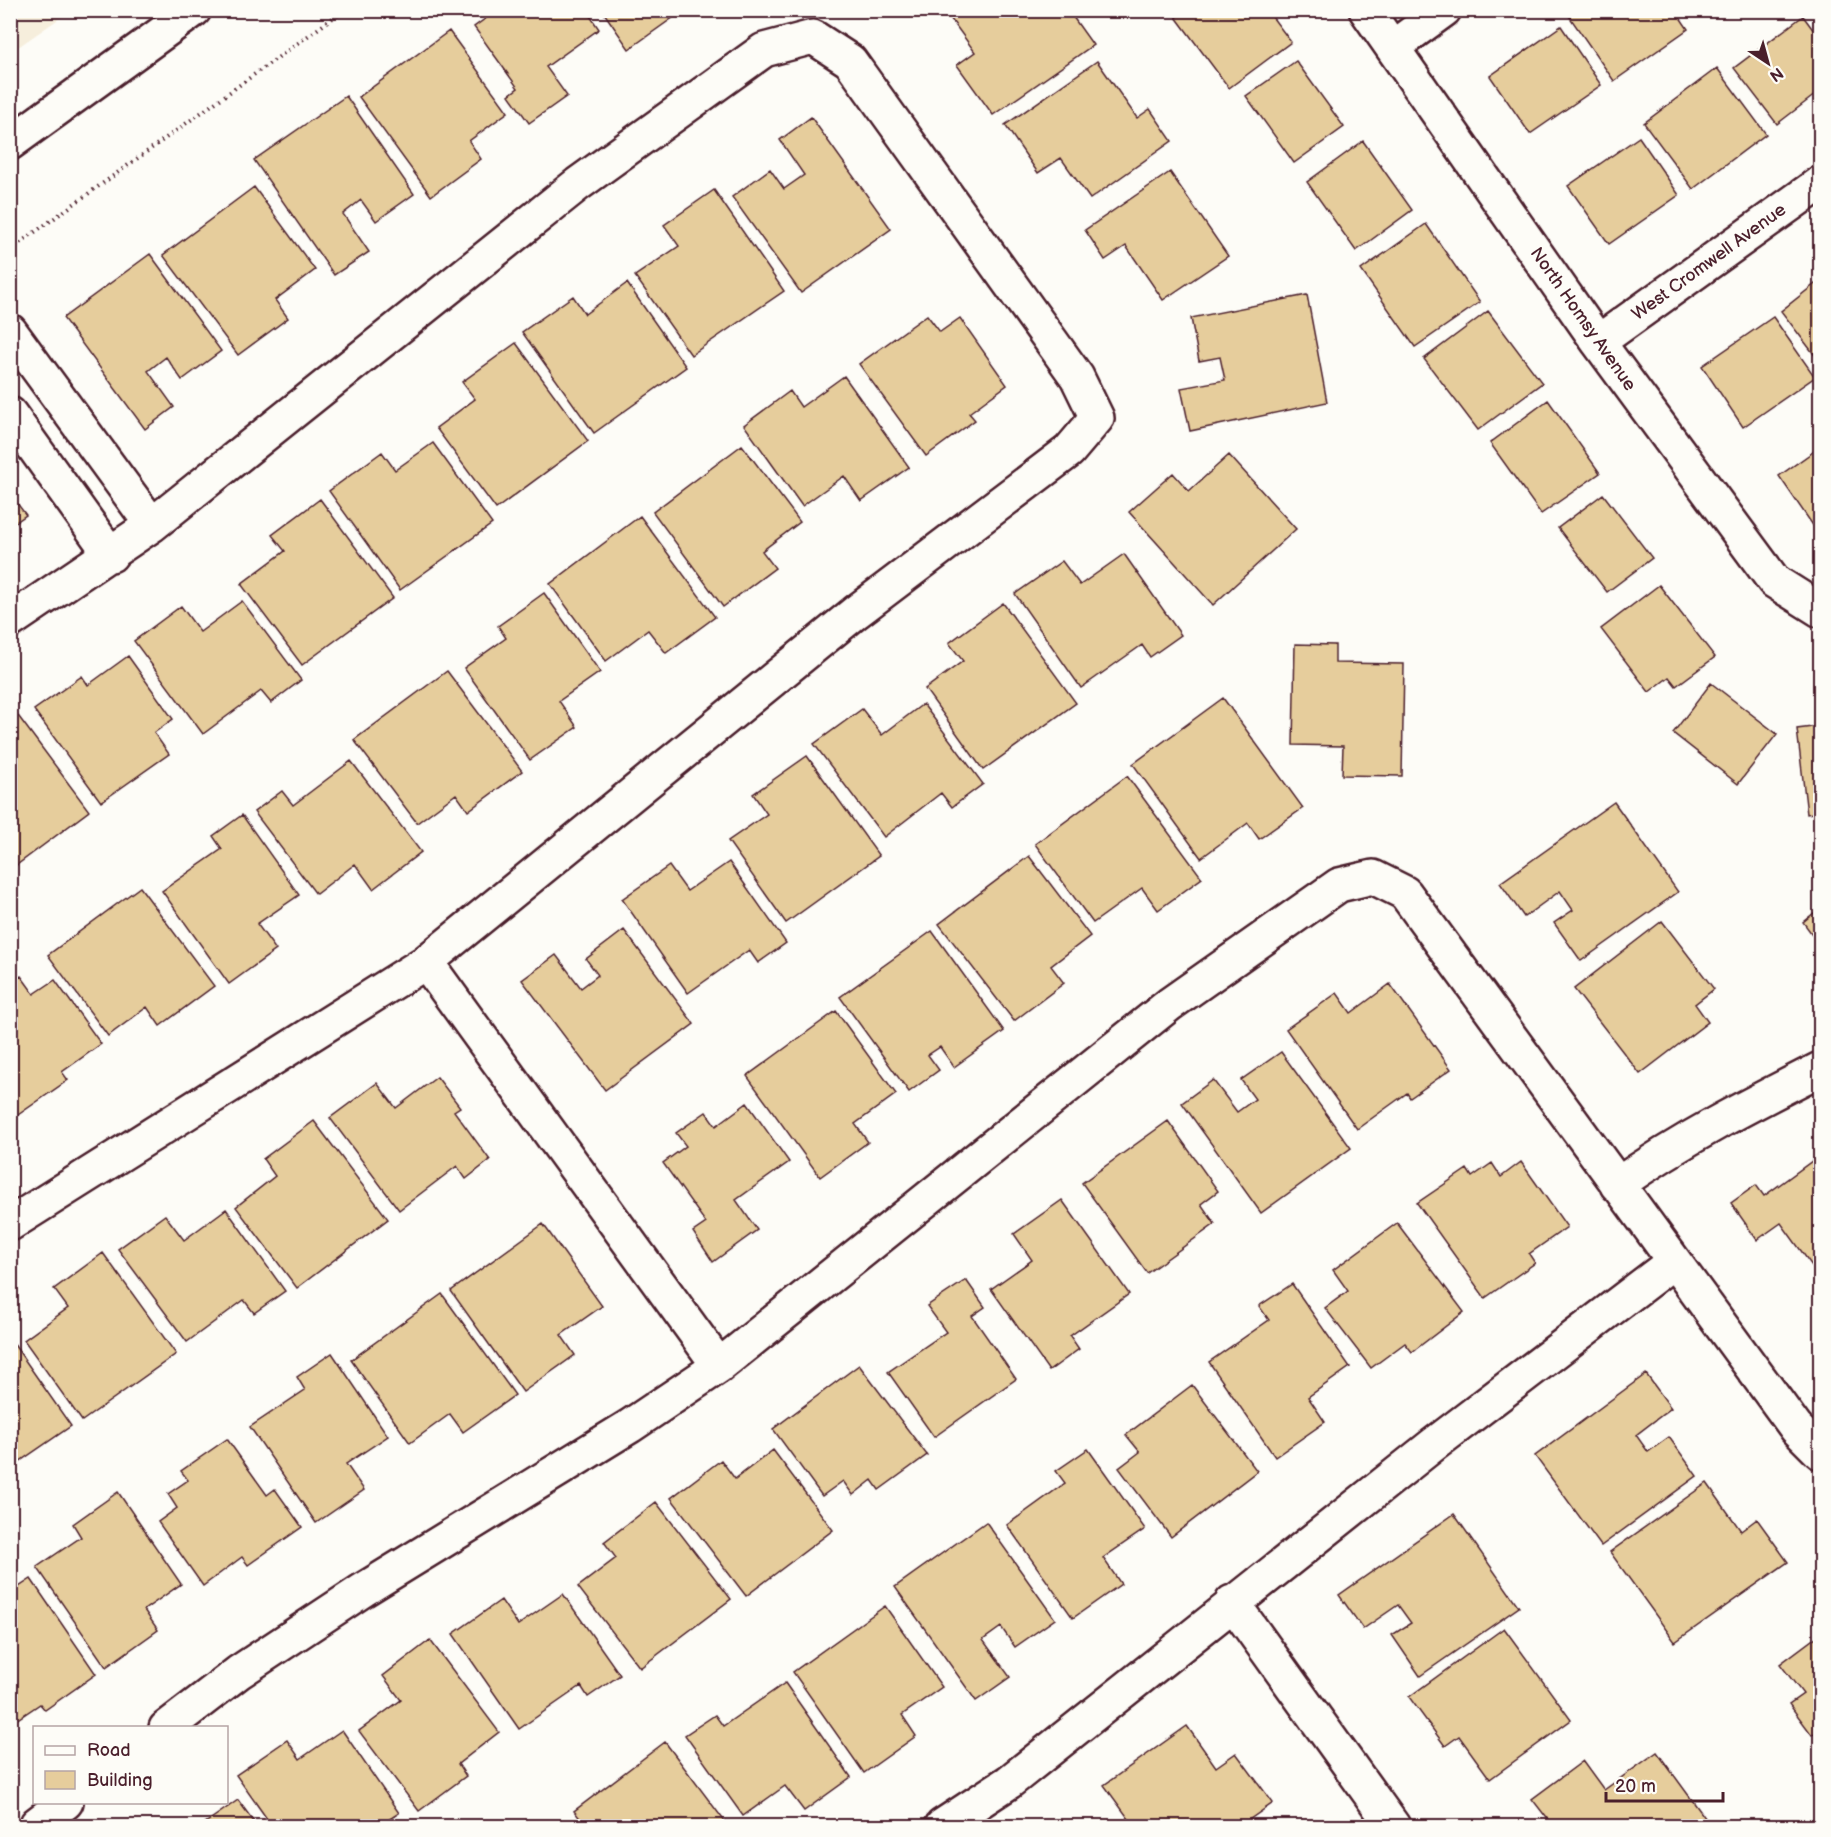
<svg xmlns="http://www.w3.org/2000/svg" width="1831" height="1837" viewBox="0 0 1831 1837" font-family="'Balsamiq Sans',sans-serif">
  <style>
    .built { fill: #f6eedc }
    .building { fill: #e6cd9c; stroke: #4a1f2b; stroke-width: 1.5 }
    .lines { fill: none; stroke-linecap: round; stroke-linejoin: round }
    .minor-casing { stroke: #4a1f2b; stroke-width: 38 }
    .tertiary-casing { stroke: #4a1f2b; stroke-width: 38 }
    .path { stroke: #4a1f2b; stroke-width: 4; stroke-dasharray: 1.5 4.5; stroke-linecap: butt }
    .minor { stroke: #fdfcf7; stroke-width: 33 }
    .tertiary { stroke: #fdfcf7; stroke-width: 33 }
    .labels { text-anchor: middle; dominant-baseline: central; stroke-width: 5; stroke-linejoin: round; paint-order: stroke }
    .street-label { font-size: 18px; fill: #4a1f2b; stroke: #fdfcf7 }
  </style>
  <rect width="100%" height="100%" fill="#fdfcf7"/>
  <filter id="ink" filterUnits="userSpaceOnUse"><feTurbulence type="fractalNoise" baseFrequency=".0167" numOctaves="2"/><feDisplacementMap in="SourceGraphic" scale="12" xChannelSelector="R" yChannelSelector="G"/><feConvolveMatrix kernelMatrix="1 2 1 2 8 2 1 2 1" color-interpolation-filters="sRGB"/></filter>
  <g filter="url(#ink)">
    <path class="built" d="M11,10H69L70,11L11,52Z"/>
    <path class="building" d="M492,10H586L599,29L546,67L567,96L529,123L509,95L518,88L474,27L493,13Z
      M602,10H680L681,12L629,49Z
      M1068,10L1093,45L993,115L957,65L975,52L945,11Z
      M1176,10H1267L1291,42L1229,88L1173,13Z
      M1576,10H1675L1688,29L1614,81L1569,16Z
      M1803,16L1820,39V91L1777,124L1734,68Z
      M1561,26L1601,85L1530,134L1490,76Z
      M449,31L508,112L469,141L481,159L431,196L359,97Z
      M1097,61L1137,118L1150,109L1172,141L1090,199L1061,158L1038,173L1005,125Z
      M1296,61L1344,127L1294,163L1246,96Z
      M1717,68L1766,134L1693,189L1644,123Z
      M346,96L414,194L376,221L361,200L343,214L369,252L334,275L254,160Z
      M811,117L891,229L801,293L732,197L770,169L784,189L804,175L780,140Z
      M1639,137L1679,195L1609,244L1568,186Z
      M1363,141L1412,210L1356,251L1307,182Z
      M1170,172L1228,256L1163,300L1126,246L1105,260L1085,230Z
      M254,187L315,270L275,300L288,318L238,355L163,255Z
      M714,190L784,291L691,355L635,276L679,246L664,225Z
      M1426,224L1480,302L1415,347L1361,270Z
      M150,254L221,351L182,380L166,357L148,371L174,407L145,429L63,318Z
      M1820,280V362L1781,311Z
      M627,283L686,367L594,433L522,332L573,296L585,314Z
      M1307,295L1327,402L1190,431L1181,388L1225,380L1220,357L1199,361L1191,318Z
      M1488,311L1542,383L1478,430L1424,359Z
      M927,315L940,332L960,318L1007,385L969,413L975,420L926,456L859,364Z
      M1773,317L1815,377L1743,427L1702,366Z
      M516,343L588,441L496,509L436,428L475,399L462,382Z
      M844,376L909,467L861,501L844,476L802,506L744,425L790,391L801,407Z
      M1548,400L1600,473L1541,514L1490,443Z
      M433,443L492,524L400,590L329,491L382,452L395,470Z
      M742,445L800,522L762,551L775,568L723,607L653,512Z
      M1820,447V533L1819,534L1779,476Z
      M1229,455L1296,529L1213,605L1129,512L1173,473L1189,491Z
      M10,494L26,515L10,526Z
      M1603,494L1652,558L1607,592L1558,528Z
      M320,499L393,598L302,665L241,584L285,551L272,535Z
      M640,516L715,617L666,653L648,630L606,661L550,584Z
      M1124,554L1181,635L1150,657L1142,645L1081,688L1015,594L1062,561L1080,585Z
      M1659,585L1715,657L1676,686L1669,677L1649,692L1601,629Z
      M544,593L600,672L559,701L577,727L530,760L464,668L506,638L498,626Z
      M242,601L301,680L271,703L261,691L203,734L134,641L181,606L200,632Z
      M1003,603L1076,703L983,770L925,689L963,661L949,643Z
      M1295,644L1335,645V663L1404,664L1402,776L1342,775L1343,746L1293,745Z
      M128,656L173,719L154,733L169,754L101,802L34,710L82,676L88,685Z
      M447,671L522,771L468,811L456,794L417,823L354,740Z
      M1711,683L1777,734L1738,784L1673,733Z
      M1223,698L1303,808L1259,839L1248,823L1201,858L1133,764Z
      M923,704L983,784L952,807L941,793L884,837L814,744L862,709L882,735Z
      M16,713L89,811L10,870V718Z
      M1820,726V812L1807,814L1797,729Z
      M807,756L879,856L786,923L728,841L767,814L753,794Z
      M351,761L421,852L373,889L355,864L316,894L254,812L282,791L293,805Z
      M1127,776L1202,878L1158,910L1142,888L1093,923L1035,844Z
      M1614,802L1678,892L1581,961L1554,923L1573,910L1560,891L1524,917L1500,883Z
      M242,815L299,895L257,924L276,950L229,984L162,891L222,849L213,836Z
      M1029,856L1090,936L1051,966L1064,983L1014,1021L939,924Z
      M729,862L786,943L758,963L749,950L688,993L622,899L669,866L687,891Z
      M140,887L214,986L160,1026L147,1007L108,1036L48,955Z
      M1820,908V945L1803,922Z
      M1662,921L1714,989L1695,1004L1708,1022L1640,1074L1574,989Z
      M624,930L694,1024L605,1090L522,980L556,955L581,988L598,975L586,959Z
      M932,931L1004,1031L954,1067L940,1047L928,1055L939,1070L909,1092L840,997Z
      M21,976L34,994L55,980L101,1044L62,1072L68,1080L15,1117L10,1110V983Z
      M1390,984L1451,1069L1410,1098L1407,1093L1357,1129L1286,1029L1337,993L1351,1013Z
      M836,1011L896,1094L855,1124L868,1142L820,1177L747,1076Z
      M1281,1052L1351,1148L1261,1213L1182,1103L1213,1080L1237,1112L1255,1099L1241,1080Z
      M437,1077L460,1107L454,1111L490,1160L466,1179L457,1166L399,1210L330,1118L377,1083L396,1108Z
      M747,1103L789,1162L736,1200L757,1230L713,1262L693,1232L706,1223L663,1163L686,1146L676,1133L706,1112L716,1126Z
      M314,1121L388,1219L297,1288L236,1207L275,1176L263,1159Z
      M1168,1121L1218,1191L1201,1204L1215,1224L1147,1273L1082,1183Z
      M1819,1156L1820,1158V1277L1781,1223L1757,1240L1731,1203L1756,1185L1764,1196Z
      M1521,1162L1567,1227L1529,1254L1535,1263L1485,1298L1417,1203L1467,1169L1472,1177L1492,1163L1501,1177Z
      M1062,1200L1129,1294L1070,1336L1079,1349L1049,1371L991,1289L1032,1260L1014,1234Z
      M226,1209L285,1291L254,1313L244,1300L187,1342L118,1249L165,1215L184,1240Z
      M1397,1223L1464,1312L1412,1352L1405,1343L1371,1368L1325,1308L1348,1291L1333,1270Z
      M543,1224L602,1306L561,1335L575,1355L523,1392L451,1291Z
      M103,1253L176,1354L82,1421L24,1340L68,1308L54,1289Z
      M966,1280L985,1307L972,1316L1016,1379L934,1437L888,1372L946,1332L927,1306Z
      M1292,1284L1350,1367L1308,1397L1325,1422L1275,1457L1209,1362L1269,1320L1259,1306Z
      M442,1294L515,1395L463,1432L450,1414L410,1443L351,1360Z
      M13,1343L71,1426L10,1468V1345Z
      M332,1353L388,1436L346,1464L364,1490L316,1523L250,1427L305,1390L297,1377Z
      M859,1365L927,1455L879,1490L872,1480L853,1495L843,1481L822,1496L773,1429Z
      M1646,1374L1671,1408L1636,1435L1648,1452L1669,1437L1697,1476L1601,1546L1535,1456Z
      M1192,1385L1257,1471L1171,1537L1119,1468L1140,1452L1126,1435Z
      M227,1439L267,1495L275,1489L302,1527L248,1565L242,1557L203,1586L158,1522L177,1508L168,1494L188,1480L181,1471Z
      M1088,1449L1145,1529L1103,1558L1121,1584L1073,1618L1007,1525L1065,1483L1056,1471Z
      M773,1450L833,1530L746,1596L671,1498L721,1460L735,1479Z
      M1707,1483L1741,1531L1757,1519L1788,1562L1675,1642L1610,1552Z
      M118,1492L181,1584L144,1610L158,1630L106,1667L37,1567L81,1537L73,1524Z
      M656,1502L731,1599L640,1668L578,1587L616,1558L604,1542Z
      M1454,1514L1519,1607L1420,1676L1392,1635L1411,1623L1398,1605L1363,1629L1339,1595Z
      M986,1522L1055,1619L1015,1647L1001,1627L983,1640L1010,1677L976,1701L895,1587Z
      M31,1579L96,1674L45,1710L40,1704L10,1724V1593Z
      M563,1594L620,1675L588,1697L581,1686L519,1729L453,1634L501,1600L518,1625Z
      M885,1606L942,1687L902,1715L916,1736L864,1773L793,1672Z
      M1504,1628L1571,1720L1490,1779L1459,1736L1445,1746L1409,1697Z
      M1820,1634V1729L1812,1735L1789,1704L1803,1694L1780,1664Z
      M430,1640L499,1732L458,1764L466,1776L419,1811L359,1731L401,1700L383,1676Z
      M785,1683L851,1777L804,1811L785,1786L743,1816L685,1735L715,1715L723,1726Z
      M1187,1726L1216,1767L1236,1753L1273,1803L1240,1826H1134L1104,1785Z
      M342,1730L399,1813L379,1826H272L236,1775L287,1740L300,1759Z
      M665,1742L726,1823L722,1826H586L574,1811Z
      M1657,1752L1711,1826H1553L1532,1799L1583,1761L1604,1790Z
      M238,1800L257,1826H201Z"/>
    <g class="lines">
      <g class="minor-casing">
        <path id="minor" d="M1366,10L1598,342L1774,581L1820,610
          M1393,47L1444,10
          M10,331L152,525
          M1598,342L1820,183
          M10,414L111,555
          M10,621L152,525L578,184L764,50L813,37L850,61L1077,377L1097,418L1069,451L856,612L426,962L10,1224
          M426,962L719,1366
          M1617,1185C1682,1139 1749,1105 1820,1069
          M1232,1602L1393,1826
          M166,1728L239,1672L363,1590L630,1426L719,1366L1170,1004L1339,885L1373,877L1405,893L1796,1428L1820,1452
          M39,1826L37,1824L66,1802
          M942,1826L1009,1782L1433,1445L1673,1262"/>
      </g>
      <g class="tertiary-casing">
        <path id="tertiary" d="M10,143L194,10"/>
      </g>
      <path class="path" d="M10,250L344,10"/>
      <use href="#minor" class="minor"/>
      <use href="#tertiary" class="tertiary"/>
    </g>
  </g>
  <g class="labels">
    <g class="street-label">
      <text transform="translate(1709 262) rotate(-36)">West Cromwell Avenue</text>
      <text transform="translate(1583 319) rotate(55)">North Homsy Avenue</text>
    </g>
  </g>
  <rect width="1831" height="1837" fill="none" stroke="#fdfcf7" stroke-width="36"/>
  <rect x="18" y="18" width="1795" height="1801" fill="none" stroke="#4a1f2b" stroke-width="2" filter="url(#ink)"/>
  <rect x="33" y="1726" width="195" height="78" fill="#fdfcf7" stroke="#b5a4a5" stroke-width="1.5"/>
  <rect x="45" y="1746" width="30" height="9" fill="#fdfcf7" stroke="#b5a4a5" stroke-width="1.5"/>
  <text x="87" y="1756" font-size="18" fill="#4a1f2b">Road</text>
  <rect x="45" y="1771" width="30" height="18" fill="#e6cd9c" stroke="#b5a4a5" stroke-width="1.5"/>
  <text x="87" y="1786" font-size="18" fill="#4a1f2b">Building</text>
  <g transform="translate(1768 63) rotate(144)" stroke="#fdfcf7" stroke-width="4.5" paint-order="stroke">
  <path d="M0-4.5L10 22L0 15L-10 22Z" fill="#4a1f2b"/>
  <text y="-9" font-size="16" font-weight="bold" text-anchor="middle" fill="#4a1f2b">N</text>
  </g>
  <path d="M1606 1792v9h117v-9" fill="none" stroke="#4a1f2b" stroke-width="3"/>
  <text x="1615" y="1792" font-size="18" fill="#4a1f2b" stroke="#fdfcf7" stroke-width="4.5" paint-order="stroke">20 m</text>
</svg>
